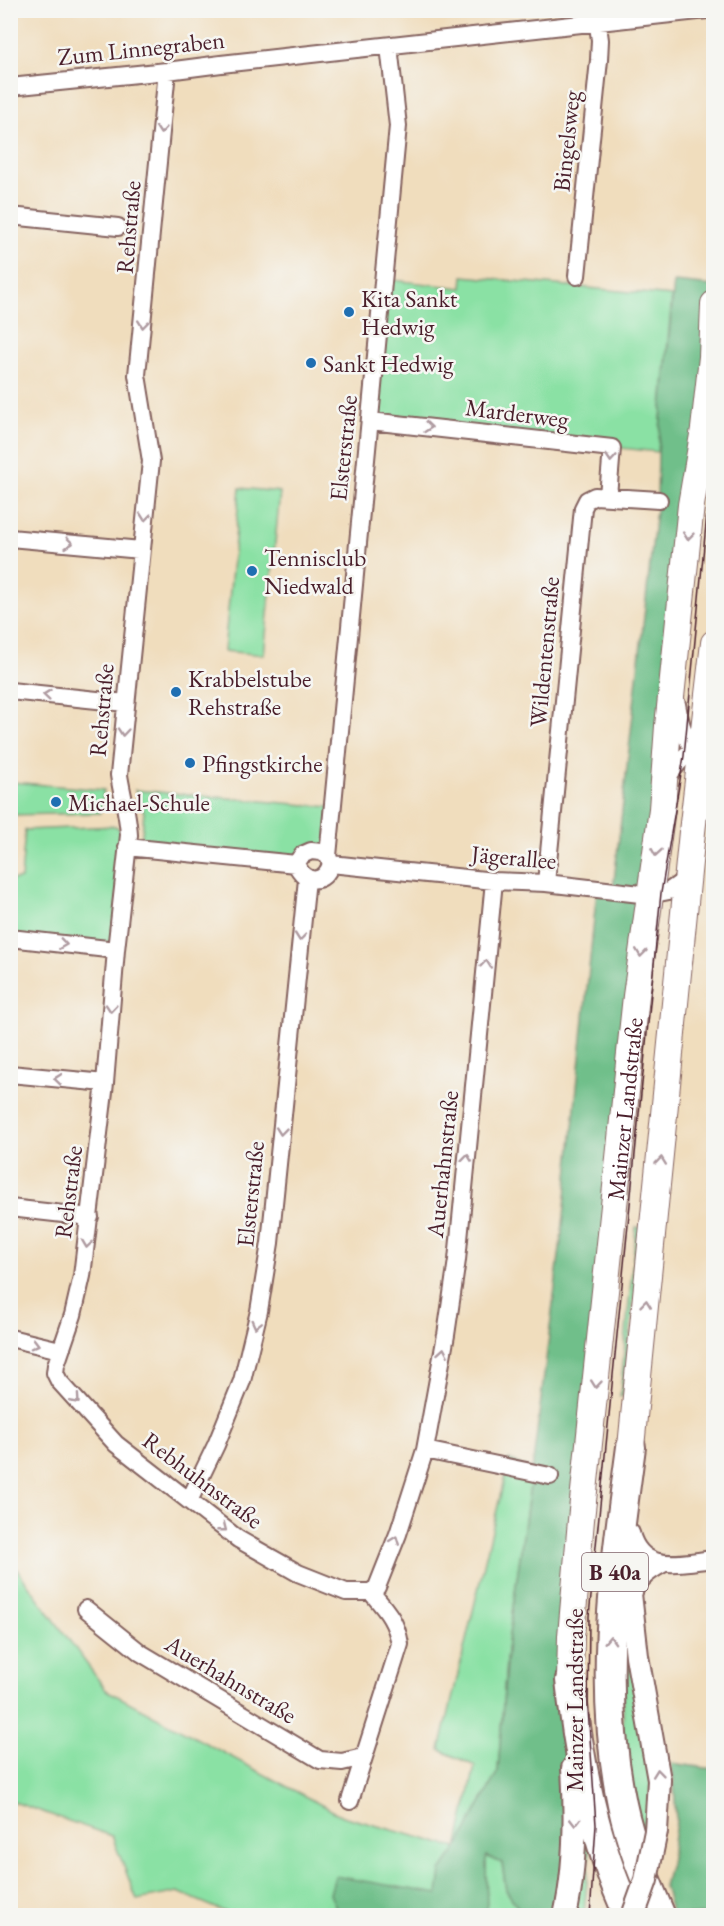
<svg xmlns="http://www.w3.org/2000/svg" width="724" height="1926" viewBox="0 0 724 1926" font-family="'EB Garamond',serif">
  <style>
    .green { fill: #8ae1a4; stroke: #6a8068; stroke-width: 1.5 }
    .forest { fill: #6fbf8a; stroke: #5c6f5a; stroke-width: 1.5 }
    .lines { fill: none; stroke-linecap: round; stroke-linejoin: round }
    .street-tunnel { stroke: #cfb7a0; stroke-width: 16; stroke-dasharray: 16 8; stroke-linecap: butt }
    .street-casing { stroke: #84625e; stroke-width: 20 }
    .secondary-casing { stroke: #84625e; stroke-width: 26 }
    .primary-casing { stroke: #84625e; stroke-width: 28 }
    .highway-casing { stroke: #84625e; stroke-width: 32 }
    .street { stroke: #fff; stroke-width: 16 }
    .secondary { stroke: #fff; stroke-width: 22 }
    .primary { stroke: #fff; stroke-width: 26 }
    .highway { stroke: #fff; stroke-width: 28 }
    .tram { stroke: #4a1f2b; stroke-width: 1.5 }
    .secondary-bridge-casing { stroke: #84625e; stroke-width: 26; stroke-linecap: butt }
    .secondary-bridge { stroke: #fff; stroke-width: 22 }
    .oneway { stroke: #ae9aa0 }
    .poi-dot { fill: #1f6fb2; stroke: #f6f6f2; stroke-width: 2 }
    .labels { text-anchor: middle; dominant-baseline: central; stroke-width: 5; stroke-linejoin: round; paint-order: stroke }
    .shield { fill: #f6f6f2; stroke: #7e6067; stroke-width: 1.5 }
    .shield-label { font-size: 22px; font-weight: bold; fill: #4a1f2b }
    .street-label { font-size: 24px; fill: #4a1f2b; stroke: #f6f6f2 }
    .poi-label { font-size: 24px; fill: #4a1f2b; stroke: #f6f6f2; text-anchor: start }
  </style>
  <rect width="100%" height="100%" fill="#f6f6f2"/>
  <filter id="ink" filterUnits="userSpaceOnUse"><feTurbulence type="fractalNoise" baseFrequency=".0167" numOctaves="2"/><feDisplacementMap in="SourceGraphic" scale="12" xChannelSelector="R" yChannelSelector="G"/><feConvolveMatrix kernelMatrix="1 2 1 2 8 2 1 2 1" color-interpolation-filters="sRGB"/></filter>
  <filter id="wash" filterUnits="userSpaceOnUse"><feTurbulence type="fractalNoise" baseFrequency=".008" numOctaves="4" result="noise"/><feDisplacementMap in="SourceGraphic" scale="24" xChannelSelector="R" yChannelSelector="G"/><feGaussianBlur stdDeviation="1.35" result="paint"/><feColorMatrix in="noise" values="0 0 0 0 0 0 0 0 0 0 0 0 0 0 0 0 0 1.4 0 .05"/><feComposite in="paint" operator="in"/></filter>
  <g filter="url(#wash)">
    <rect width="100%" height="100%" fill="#f0ddbd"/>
    <path class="green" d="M463,276L672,296L658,452L370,421L384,279L462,288Z
      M240,488L280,492L264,655L224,651Z
      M11,782L104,790L100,813L11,815Z
      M135,790L330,807L326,853L307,858L141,846L144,812Z
      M116,826L123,833L113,942L11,938V880L21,879L25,830Z
      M636,1227L642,1228L623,1396L620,1397Z
      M509,1459L532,1471L507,1650L498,1771L486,1856L502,1863L506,1890L519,1909L521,1915L235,1916L178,1892L137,1900L112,1836L11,1801L10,1560L106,1690L342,1816L457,1848L475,1766L440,1750Z
      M623,1597L651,1782L644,1857L623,1757Z
      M583,1817L590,1848L584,1915L571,1916Z"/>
    <path class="forest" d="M674,282L713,286V304L588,1459L565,1915H521L519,1909L506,1890L502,1863L486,1856L487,1915H339L330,1894L335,1876L438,1894L441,1871L457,1848L498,1771L507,1650L532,1471L564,1216L597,889L613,890L657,502L658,452Z
      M671,1763L713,1769V1915H672L664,1886L670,1863L676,1822L674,1782Z"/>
  </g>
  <g filter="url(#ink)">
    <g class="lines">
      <path class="street-tunnel" d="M118,227L135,229"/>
      <g class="street-casing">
        <path id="street" d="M167,71L137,375L151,461L119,775C122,795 128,814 129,835L116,950L105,1083L82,1276L73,1315L56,1365L55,1373L59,1381L116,1444L238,1539L298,1573L346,1592H371
          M10,87L167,71L221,64L707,10
          M10,216L118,227
          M577,276L599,60L600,40L596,10
          M370,421L612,448L608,496
          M10,538L141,550
          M10,691L126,703
          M677,704C680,724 688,757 714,759
          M666,780C676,764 687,751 704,742
          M700,814L714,786
          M127,847L296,864
          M311,851L321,852L328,856L331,864C324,885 305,884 296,864L302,855Z
          M328,856L398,126L389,46
          M331,864L494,881L546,883L649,895L669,891L689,877
          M546,883L583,508L587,500L595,496L659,500
          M10,938L116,950
          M10,1074L105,1083
          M10,1208L90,1217
          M10,1338L60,1350
          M425,1450L550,1476
          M189,1501L216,1445L242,1381L259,1311L270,1243L307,879
          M631,1533C642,1575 681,1562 714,1559
          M371,1592L377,1587L398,1534L425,1450L446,1335L457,1260L494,881
          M631,1599C637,1581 646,1573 663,1564
          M86,1609L141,1653L320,1760L342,1762L363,1757
          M350,1801L400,1644C396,1620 386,1610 371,1592"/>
      </g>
      <g class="secondary-casing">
        <path id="secondary" d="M629,1548V1585L637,1656L659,1780L656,1831
          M565,1916C576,1867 576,1817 573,1768"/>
      </g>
      <g class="primary-casing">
        <g id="primary">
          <path d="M631,1447L692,832L714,643"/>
          <path id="s1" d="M570,1680L571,1636L581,1520L636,996L662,809L668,726L691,505L704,429L712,357L714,304"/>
        </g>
      </g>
      <g class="highway-casing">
        <path id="highway" d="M631,1447C615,1567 597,1684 622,1804C630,1843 645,1879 661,1916
          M570,1680C579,1761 594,1841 629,1916"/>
      </g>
      <use href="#street" class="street"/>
      <use href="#secondary" class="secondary"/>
      <use href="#primary" class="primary"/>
      <use href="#highway" class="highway"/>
      <path class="tram" d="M590,1916L596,1825L588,1709L589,1616L661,893L684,756L714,440"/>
      <g class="secondary-bridge-casing">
        <path id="secondary-bridge" d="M633,1916L646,1880L656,1831"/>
      </g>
      <use href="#secondary-bridge" class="secondary-bridge"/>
    </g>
    <defs><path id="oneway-chevron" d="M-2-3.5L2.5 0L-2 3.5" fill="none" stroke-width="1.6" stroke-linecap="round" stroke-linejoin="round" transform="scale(1.5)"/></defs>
    <g class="oneway">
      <use href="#oneway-chevron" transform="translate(161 130) rotate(95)"/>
      <use href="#oneway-chevron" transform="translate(143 324) rotate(96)"/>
      <use href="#oneway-chevron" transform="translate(428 427) rotate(6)"/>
      <use href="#oneway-chevron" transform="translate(611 458) rotate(94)"/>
      <use href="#oneway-chevron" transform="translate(145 517) rotate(96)"/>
      <use href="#oneway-chevron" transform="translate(688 536) rotate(96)"/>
      <use href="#oneway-chevron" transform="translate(69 543) rotate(6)"/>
      <use href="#oneway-chevron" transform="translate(47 695) rotate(-174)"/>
      <use href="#oneway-chevron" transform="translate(123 732) rotate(95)"/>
      <use href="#oneway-chevron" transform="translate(656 852) rotate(99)"/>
      <use href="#oneway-chevron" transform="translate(300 937) rotate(96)"/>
      <use href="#oneway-chevron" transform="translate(63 944) rotate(8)"/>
      <use href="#oneway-chevron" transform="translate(641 953) rotate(97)"/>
      <use href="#oneway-chevron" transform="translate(486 964) rotate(-84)"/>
      <use href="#oneway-chevron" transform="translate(111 1008) rotate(95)"/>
      <use href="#oneway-chevron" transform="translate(58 1079) rotate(-174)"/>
      <use href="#oneway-chevron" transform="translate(281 1131) rotate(96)"/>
      <use href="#oneway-chevron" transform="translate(467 1158) rotate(-84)"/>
      <use href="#oneway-chevron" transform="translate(661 1161) rotate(-84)"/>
      <use href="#oneway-chevron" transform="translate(87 1244) rotate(98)"/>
      <use href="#oneway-chevron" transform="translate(646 1304) rotate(-84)"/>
      <use href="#oneway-chevron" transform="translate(256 1324) rotate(104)"/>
      <use href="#oneway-chevron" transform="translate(35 1344) rotate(14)"/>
      <use href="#oneway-chevron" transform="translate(443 1352) rotate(-80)"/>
      <use href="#oneway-chevron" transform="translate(596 1384) rotate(96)"/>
      <use href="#oneway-chevron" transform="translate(76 1400) rotate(48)"/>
      <use href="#oneway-chevron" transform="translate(223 1528) rotate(38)"/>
      <use href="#oneway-chevron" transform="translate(395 1540) rotate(-69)"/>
      <use href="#oneway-chevron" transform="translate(610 1640) rotate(-88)"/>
      <use href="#oneway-chevron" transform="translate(658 1773) rotate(-96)"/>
      <use href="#oneway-chevron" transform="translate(575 1822) rotate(90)"/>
    </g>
  </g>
  <g class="poi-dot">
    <circle cx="349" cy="312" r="6"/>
    <circle cx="311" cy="363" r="6"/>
    <circle cx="252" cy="571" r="6"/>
    <circle cx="176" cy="692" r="6"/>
    <circle cx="190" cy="763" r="6"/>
    <circle cx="56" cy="802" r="6"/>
  </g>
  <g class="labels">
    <rect class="shield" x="582" y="1553" width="66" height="38" rx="4.5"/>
    <g class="shield-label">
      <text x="615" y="1572">B 40a</text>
    </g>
    <g class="street-label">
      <text transform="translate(141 48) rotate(-6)">Zum Linnegraben</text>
      <text transform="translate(566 141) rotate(-84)">Bingelsweg</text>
      <text transform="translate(128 227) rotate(-85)">Rehstraße</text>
      <text transform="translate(517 413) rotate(7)">Marderweg</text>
      <text transform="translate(343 448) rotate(-84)">Elsterstraße</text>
      <text transform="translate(544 652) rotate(-85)">Wildentenstraße</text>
      <text transform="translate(101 710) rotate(-85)">Rehstraße</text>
      <text transform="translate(514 857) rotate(5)">Jägerallee</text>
      <text stroke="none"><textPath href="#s1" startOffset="574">Mainzer Landstraße</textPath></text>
      <text transform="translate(442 1164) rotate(-84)">Auerhahnstraße</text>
      <text transform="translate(68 1192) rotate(-83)">Rehstraße</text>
      <text transform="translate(250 1194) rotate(-84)">Elsterstraße</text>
      <text transform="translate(203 1480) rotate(37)">Rebhuhnstraße</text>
      <text transform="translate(231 1679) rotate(31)">Auerhahnstraße</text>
      <text transform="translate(574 1700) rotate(-90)">Mainzer Landstraße</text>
    </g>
    <g class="poi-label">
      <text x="361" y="298">Kita Sankt<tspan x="361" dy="28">Hedwig</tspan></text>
      <text x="323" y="363">Sankt Hedwig</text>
      <text x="264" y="557">Tennisclub<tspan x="264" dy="28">Niedwald</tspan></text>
      <text x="188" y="678">Krabbelstube<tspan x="188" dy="28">Rehstraße</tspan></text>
      <text x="202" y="763">Pfingstkirche</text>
      <text x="68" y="802">Michael-Schule</text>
    </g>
  </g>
  <rect width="724" height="1926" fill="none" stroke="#f6f6f2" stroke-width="36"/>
</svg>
